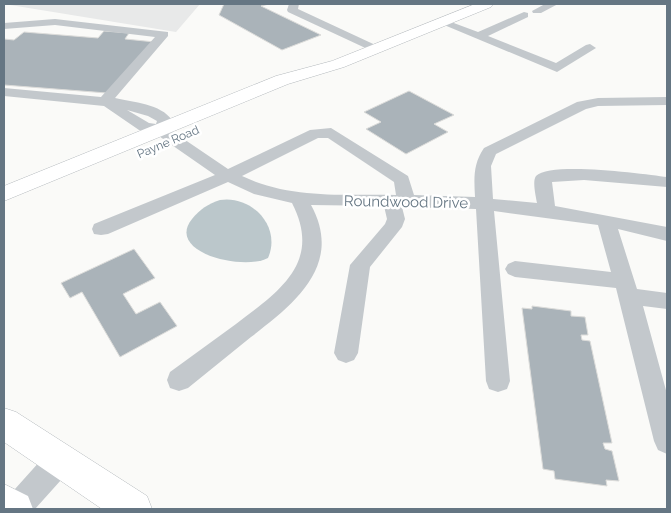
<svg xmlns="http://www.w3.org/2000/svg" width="671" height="513" viewBox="0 0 671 513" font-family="Raleway,sans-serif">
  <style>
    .built { fill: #e8e9e9 }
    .water { fill: #bbc7cb }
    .building { fill: #aab3b9; stroke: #dcdcda }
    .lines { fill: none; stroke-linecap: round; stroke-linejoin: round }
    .major-casing { stroke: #b5babe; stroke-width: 1 }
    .minor { fill: #c3c8cc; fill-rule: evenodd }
    .major { fill: #fff; fill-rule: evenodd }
    .labels { text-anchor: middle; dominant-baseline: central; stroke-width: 5; stroke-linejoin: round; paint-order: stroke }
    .far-street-label { font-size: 12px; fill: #657683; stroke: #fff }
    .street-label { font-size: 15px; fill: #657683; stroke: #fff }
  </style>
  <rect width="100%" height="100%" fill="#fafaf8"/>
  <path class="built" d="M4,4H200L176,32Z"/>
  <path class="water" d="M220,200C251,195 282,226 268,258C244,271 165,253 192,219C200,209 208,204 220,200Z"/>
  <path class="building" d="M224,4H269L261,6L321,35L282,50L219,15Z
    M104,31L129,33L125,39L155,42L107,93L4,85V39L14,40L24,32L98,38Z
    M409,91L454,115L434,124L448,132L406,154L366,129L381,122L364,112Z
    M134,249L155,278L123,294L136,314L160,302L177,326L120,357L82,292L70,298L61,283Z
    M532,306L571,311V316L585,317L588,335H581L582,340L590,341L612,443H603L605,449L612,451L619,481L606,480L607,486L555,479L554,471L543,469L522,308L532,309Z"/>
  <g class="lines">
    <g class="major-casing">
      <path id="major" d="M475,4H493L491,7L344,67L288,84L4,201V186L276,76L332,61Z
        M4,408L16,412L147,496L152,509H102L4,442Z
        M4,484L28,496L33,509H4Z"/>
    </g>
    <path class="minor" d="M289,4H299L298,9L384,49L382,52H374L288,12L287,10Z
      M545,4H558L541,13H533L532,11Z
      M524,12L528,13V17L488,36L556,63L586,45L590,44L596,48L557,72L437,22L443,19L478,32Z
      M55,19L168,32V36L115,98C133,102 161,104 172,120L169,129L228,169L310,130L331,128L408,176L414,195L475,197C474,178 473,164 484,148L577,102L598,98L667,97V105L598,106L586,109L496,154L491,166L493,199L537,203C536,197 532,181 536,176C550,161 645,174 667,177V187L584,180L552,182L555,206L667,227V241L618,229L637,289L667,293V309L643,306L667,394V454L658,450L654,441L616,288L515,277L508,274L505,269L508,264L515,261L611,272L598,225L494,211L510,381L507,389L498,392L489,389L486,381L476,209L402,207L405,219L402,227L370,267L358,353L354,360L346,363L338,360L334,353L350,265L385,224L387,219L384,206L311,205C344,265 294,304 251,337C230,354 209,371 188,388L179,391L170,388L167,380L170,372C192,356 214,340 236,324C278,292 323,263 292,203L254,194L228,182L108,234L101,235L94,234L92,229L94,224L215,175L156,134L139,130L104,106L4,96V88L101,97L155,37L55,25L4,29V23ZM127,110L148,116L157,121L156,124L149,123ZM318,138H328L394,182L396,195C344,194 290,199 242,176Z
      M60,446L70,450L74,460L70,470L35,509H4L6,499L50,450Z"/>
    <use href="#major" class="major"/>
  </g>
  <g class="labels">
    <g class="far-street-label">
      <text transform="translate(168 142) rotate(-23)">Payne Road</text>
    </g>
    <g class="street-label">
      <text transform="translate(406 202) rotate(1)">Roundwood Drive</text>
    </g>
  </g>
  <rect width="671" height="513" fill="none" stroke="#657683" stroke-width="10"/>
</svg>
